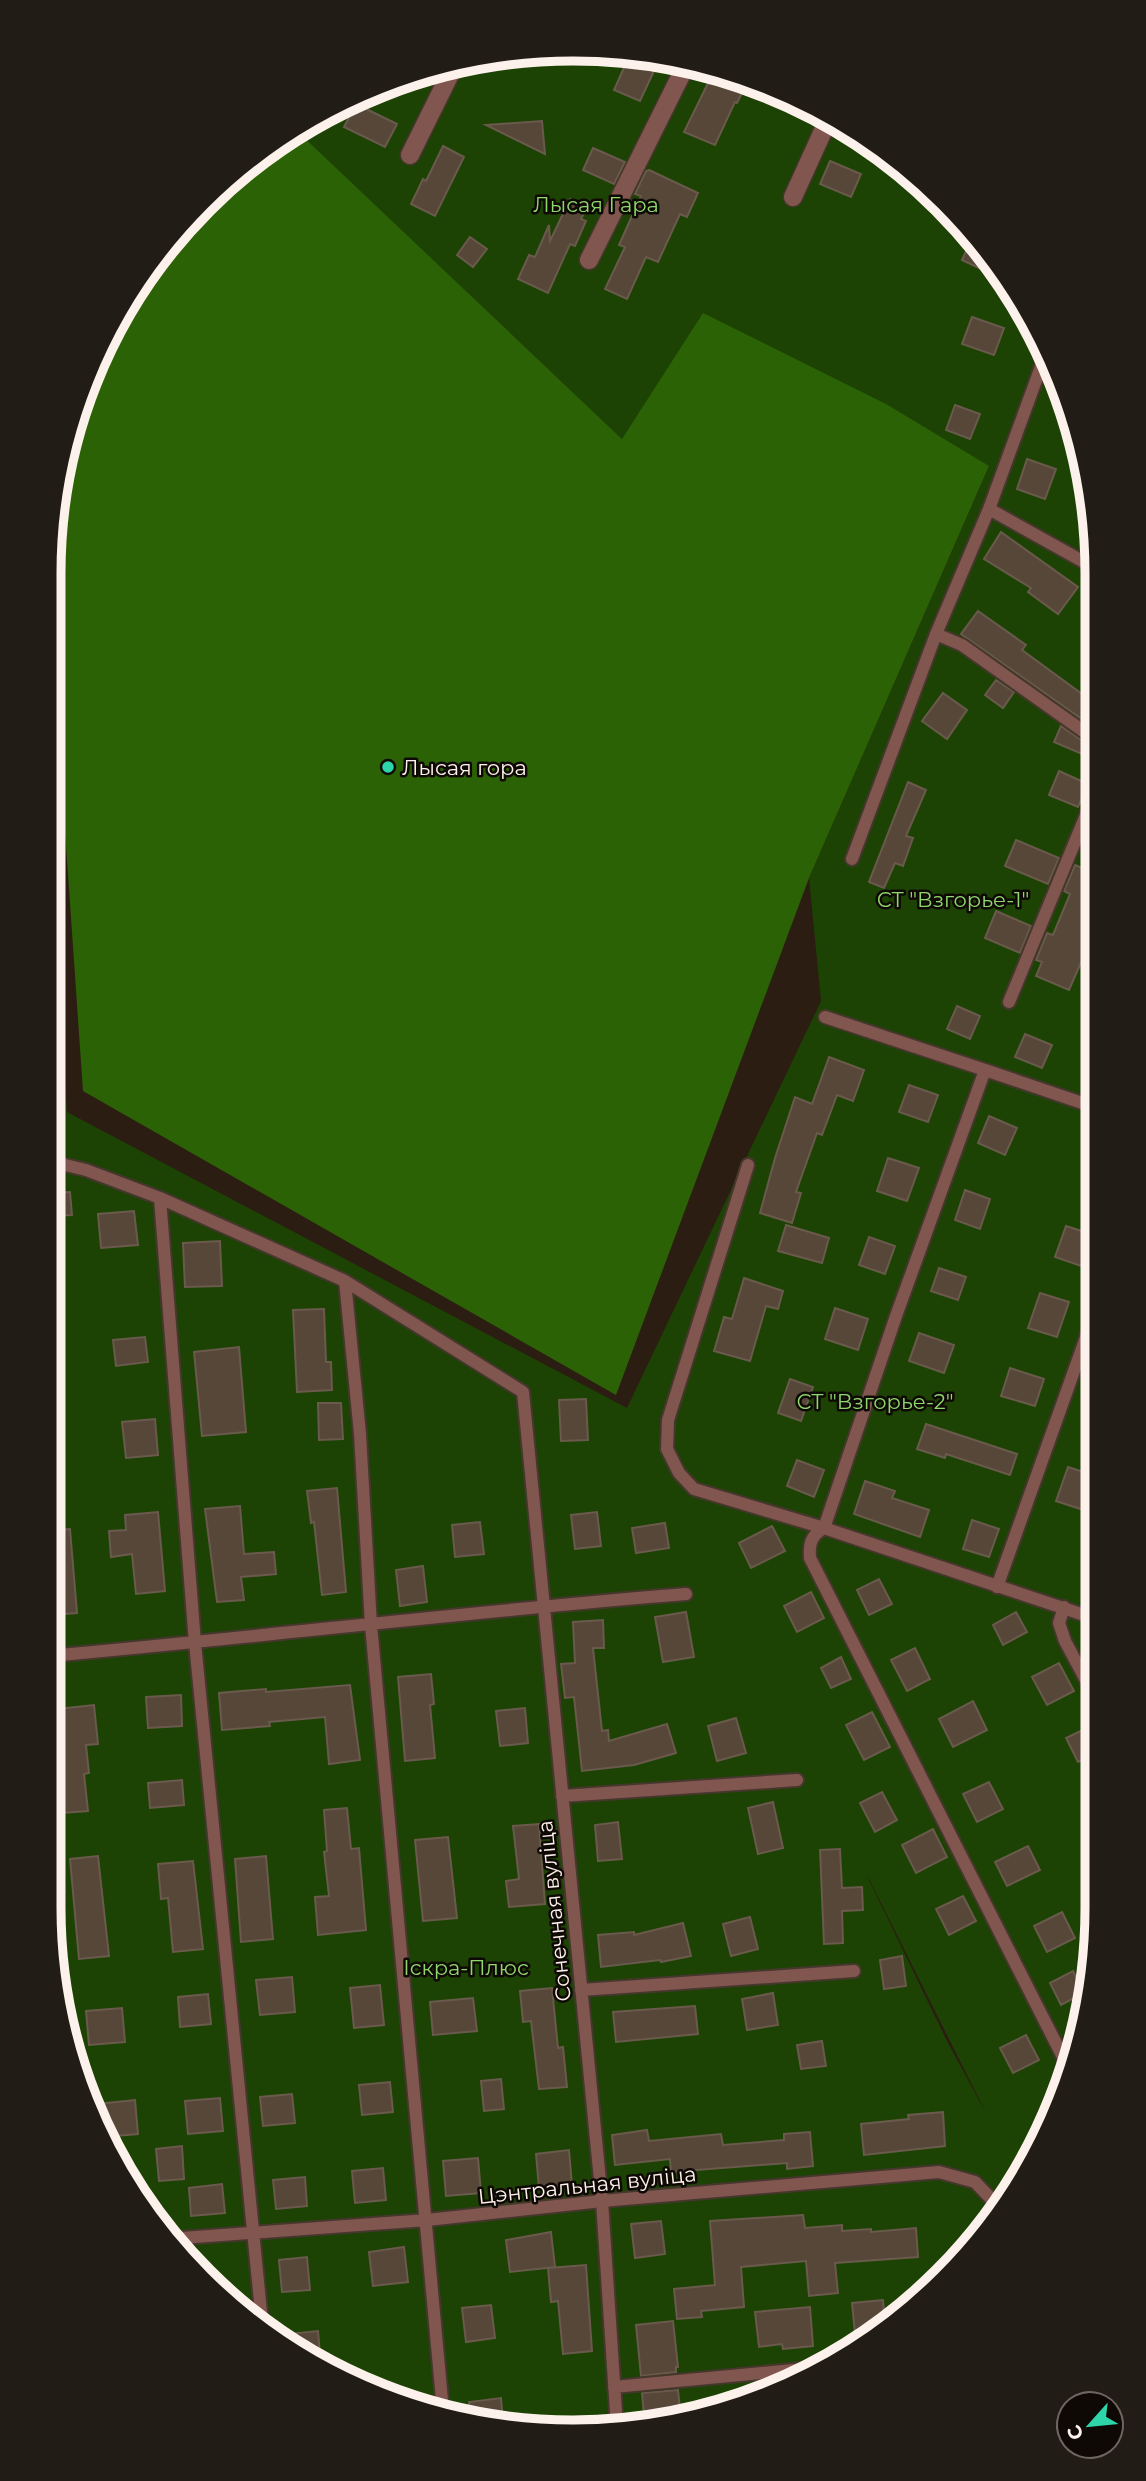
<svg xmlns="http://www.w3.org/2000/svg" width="1146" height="2481" viewBox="0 0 1146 2481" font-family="Montserrat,sans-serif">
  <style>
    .green { fill: #1c4204; fill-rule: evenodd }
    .forest { fill: #2c6206 }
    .building { fill: #564739; stroke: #6a5a4c; stroke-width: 2 }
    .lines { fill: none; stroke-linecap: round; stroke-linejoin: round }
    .service-casing { stroke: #45372c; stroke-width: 16 }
    .minor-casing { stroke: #45372c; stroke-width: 21 }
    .service { stroke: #81564f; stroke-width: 12 }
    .minor { stroke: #81564f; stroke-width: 18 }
    .poi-dot { fill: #2ed4aa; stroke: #0f0905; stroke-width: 2.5 }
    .labels { text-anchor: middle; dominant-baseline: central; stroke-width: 5; stroke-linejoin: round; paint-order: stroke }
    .park-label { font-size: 21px; fill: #8ed76c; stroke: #0f0905 }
    .poi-label { font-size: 21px; fill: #fdf2eb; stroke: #0f0905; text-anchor: start }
    .street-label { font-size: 21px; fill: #fdf2eb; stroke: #0f0905 }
    .rim { fill: none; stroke: #fdf2eb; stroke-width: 9 }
  </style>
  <rect width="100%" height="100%" fill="#2c1d12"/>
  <path class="green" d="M573,49L675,59L773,89L892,157L988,254L1057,372L1092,504L1097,1908L1087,2010L1057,2108L1019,2170L1011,2163L1002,2196L967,2254L835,2362L741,2404L642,2427L471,2422L311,2362L179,2253L119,2170L77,2077L49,1908V867L67,1112L627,1408L821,1001L809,878L989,466L622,439L295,130L372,89L470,59ZM868,1878L869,1879L987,2115L947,2041Z"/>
  <path class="forest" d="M296,130L622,439L703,313L886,404L989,466L809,878L616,1395L83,1091L49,600V573L59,471L89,373L137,282L202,203L282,138Z"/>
  <path class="building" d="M636,55L660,58L640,101L614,90L626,63L631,66Z
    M714,71L748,81L737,103L735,102L715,145L684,132Z
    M356,104L397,124L385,147L344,127Z
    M542,121L545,154L486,125Z
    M443,146L464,157L435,216L411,204L423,179L426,181Z
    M593,148L625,162L614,184L583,170Z
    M830,161L861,174L851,197L820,184Z
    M649,170L698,193L687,217L680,214L658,262L646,257L627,299L605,289L625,247L619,245L641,196L635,194L646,171Z
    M570,199L587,207L581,219L586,221L575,246L570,244L548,293L518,279L529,255L535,257L549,225L550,241Z
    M470,237L487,249L473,267L457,255Z
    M972,238L988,254L1004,280L962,260Z
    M972,317L1004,328L994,355L962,344Z
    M955,405L980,414L970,439L946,430Z
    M1027,459L1056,469L1045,499L1017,489Z
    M1001,532L1078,587L1058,614L1028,592L1031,588L984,559Z
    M978,611L1026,645L1022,650L1093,702V727L961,634Z
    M996,680L1014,692L1003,708L985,695Z
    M943,693L967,710L947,739L922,721Z
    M1061,726L1087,744L1082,754L1054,742Z
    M1059,771L1088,784L1078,807L1049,795Z
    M908,782L926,790L906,836L913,838L903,866L895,863L884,888L869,882Z
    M1016,840L1059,858L1048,884L1005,866Z
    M1075,865L1094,873V933L1069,990L1036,976L1042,962L1036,960L1047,933L1053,935L1070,894L1064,891Z
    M996,911L1031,926L1020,953L985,938Z
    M957,1006L980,1016L970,1039L947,1029Z
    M1025,1034L1052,1045L1042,1068L1015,1057Z
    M829,1057L864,1070L853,1101L837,1095L822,1135L817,1133L796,1192L801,1193L792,1223L760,1213L775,1158L795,1097L812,1104Z
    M909,1085L938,1095L928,1122L899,1112Z
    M989,1116L1017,1128L1005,1155L978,1143Z
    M888,1158L919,1168L907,1201L877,1191Z
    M965,1190L990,1199L980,1229L955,1220Z
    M70,1192L72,1215L49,1216V1193Z
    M134,1211L138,1245L101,1248L98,1214Z
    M786,1225L829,1238L822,1263L778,1251Z
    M1066,1226L1094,1235L1084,1267L1055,1257Z
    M869,1237L895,1246L885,1274L859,1265Z
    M220,1241L222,1286L185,1287L183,1243Z
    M939,1268L966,1277L958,1300L931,1291Z
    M744,1278L783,1291L778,1309L766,1306L750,1361L714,1351L724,1317L732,1319Z
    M1040,1293L1069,1302L1057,1337L1028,1328Z
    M835,1308L868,1319L858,1350L825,1339Z
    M324,1309L326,1362H331L332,1390L297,1392L293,1310Z
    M919,1333L954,1345L944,1373L909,1361Z
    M145,1337L148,1362L116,1366L113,1340Z
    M239,1347L246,1432L202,1436L194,1352Z
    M1010,1368L1044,1379L1035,1406L1001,1396Z
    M790,1379L813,1387L801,1421L778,1413Z
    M586,1399L588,1440L561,1441L559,1400Z
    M318,1403H341L343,1439L319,1440Z
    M155,1419L158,1455L126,1458L122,1422Z
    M926,1424L1017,1454L1010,1475L946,1454L945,1458L917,1449Z
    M797,1460L824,1470L814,1497L787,1486Z
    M1068,1467L1096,1476V1514L1056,1501Z
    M865,1481L895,1491L892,1498L929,1510L920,1537L854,1514Z
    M337,1488L346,1592L322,1595L314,1522L311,1523L307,1491Z
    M240,1506L244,1554L274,1552L276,1574L241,1577L244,1600L217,1602L205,1509Z
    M158,1512L165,1591L136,1594L132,1554L111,1557L109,1531L126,1530L125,1515Z
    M597,1512L601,1546L575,1549L571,1515Z
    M972,1520L999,1529L989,1557L963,1549Z
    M480,1522L484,1554L455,1557L452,1525Z
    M665,1523L669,1548L636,1553L632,1528Z
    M772,1526L785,1551L751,1568L739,1543Z
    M70,1529L77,1613L49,1615V1531Z
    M423,1566L427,1602L400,1606L396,1570Z
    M879,1579L892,1604L869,1615L857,1590Z
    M811,1592L824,1618L797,1632L784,1606Z
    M686,1612L694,1657L663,1662L655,1617Z
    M1016,1612L1027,1632L1003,1645L993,1625Z
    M603,1620L604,1648H593L602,1731L608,1730L609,1741L667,1724L676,1753L634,1765L582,1771L574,1697L565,1698L561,1664L575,1663L573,1622Z
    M915,1648L930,1679L907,1691L891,1660Z
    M841,1657L851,1679L831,1688L821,1668Z
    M1059,1663L1074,1691L1047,1705L1032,1677Z
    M431,1674L434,1704L430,1705L435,1758L405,1761L398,1677Z
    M350,1685L360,1760L329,1764L325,1717L269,1722L270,1726L222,1730L219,1693L266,1689V1692Z
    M181,1695L182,1726L148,1728L146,1697Z
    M973,1701L987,1730L953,1747L939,1719Z
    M94,1705L98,1744L86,1745L89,1773L84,1774L88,1811L62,1813L54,1752L61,1751L57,1709Z
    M525,1708L528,1743L500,1746L496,1711Z
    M872,1712L890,1747L864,1760L846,1725Z
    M736,1718L746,1753L717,1761L708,1726Z
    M1091,1726L1096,1736V1753L1078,1762L1066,1738Z
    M182,1780L184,1805L150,1808L148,1783Z
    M989,1782L1003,1809L977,1822L963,1794Z
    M882,1792L897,1820L875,1832L860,1803Z
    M773,1802L783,1848L758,1854L748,1808Z
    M347,1808L351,1849L359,1848L366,1930L318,1935L315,1897L329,1896L324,1852L327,1851L324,1810Z
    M618,1822L622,1859L598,1861L595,1825Z
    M539,1824L545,1904L509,1907L506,1881L519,1879L513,1826Z
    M933,1829L947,1857L916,1873L902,1845Z
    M448,1837L457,1918L423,1921L415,1840Z
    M1028,1846L1040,1870L1007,1886L995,1862Z
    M840,1849L842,1888L862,1887L863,1910L842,1911L843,1943L824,1944L820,1850Z
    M98,1856L109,1956L79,1959L70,1859Z
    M266,1856L273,1939L241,1942L235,1859Z
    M193,1861L203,1949L173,1952L168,1898L161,1899L158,1864Z
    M963,1896L976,1921L949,1935L936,1909Z
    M1062,1912L1075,1938L1047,1952L1034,1926Z
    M750,1917L758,1949L731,1956L723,1924Z
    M683,1923L691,1956L661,1962L660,1960L601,1967L598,1935L634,1932V1935Z
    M902,1956L906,1986L884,1989L880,1960Z
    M1073,1971L1084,1993L1061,2005L1050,1983Z
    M292,1977L295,2012L260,2015L256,1980Z
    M380,1985L384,2025L354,2028L350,1988Z
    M552,1988L558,2048L563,2047L567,2087L539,2089L531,2021L523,2022L520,1991Z
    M773,1993L778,2025L747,2030L742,1999Z
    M208,1994L211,2024L180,2027L178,1997Z
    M473,1998L477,2031L433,2035L430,2002Z
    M695,2006L698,2034L616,2042L613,2012Z
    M122,2008L125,2042L89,2045L86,2011Z
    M1026,2035L1039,2060L1013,2073L1000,2048Z
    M822,2041L826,2066L801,2069L797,2045Z
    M501,2079L504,2109L484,2111L481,2081Z
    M390,2082L393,2112L362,2115L359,2085Z
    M292,2094L295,2123L263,2126L260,2097Z
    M220,2098L223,2131L188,2134L185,2101Z
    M135,2100L138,2134L104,2137L99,2126L97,2104Z
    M943,2112L945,2146L864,2155L861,2124L909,2119L908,2115Z
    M647,2130L649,2141L721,2134L723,2145L784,2140V2134L810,2132L813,2166L787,2169V2163L671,2172L670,2159L615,2165L612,2135Z
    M182,2146L184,2179L159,2181L156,2149Z
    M569,2150L572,2185L539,2188L536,2154Z
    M478,2158L481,2193L446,2196L443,2161Z
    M383,2168L386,2200L355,2203L352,2171Z
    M305,2177L307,2206L276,2209L273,2180Z
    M222,2184L225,2213L191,2216L189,2188Z
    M803,2215L805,2228L842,2225V2231L871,2229V2232L916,2228L918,2257L835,2263L838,2293L809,2296L806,2261L741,2267L744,2307L701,2311L702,2317L677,2319L674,2289L715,2285L710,2221Z
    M661,2221L665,2254L635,2258L631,2224Z
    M551,2232L555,2267L510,2272L506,2240Z
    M404,2247L408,2282L373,2286L369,2252Z
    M307,2257L310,2290L282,2292L279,2260Z
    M586,2265L592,2351L563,2354L558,2301L551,2302L548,2268Z
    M883,2300L885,2321L870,2333L855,2334L852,2303Z
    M491,2305L495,2338L466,2342L462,2308Z
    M810,2307L813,2346L783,2349L782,2344L759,2347L755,2312Z
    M673,2321L678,2367H676V2372L641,2376L636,2325Z
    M318,2331L321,2366L311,2362L278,2335Z
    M678,2390L681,2418L645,2427L642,2393Z
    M501,2398L503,2423L471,2422L469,2402Z"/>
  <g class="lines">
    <g class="service-casing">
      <path id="service" d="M989,509L1093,567
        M936,634L962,645L1093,738
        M852,859L936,634L989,509L1046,353
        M1009,1002L1093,798
        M985,1070L1094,1107
        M49,1161L86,1170L160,1198L345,1281L523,1392L602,2201L617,2427
        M748,1165L668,1420L667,1449L679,1473L694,1489L824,1528L896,1316L985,1070L825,1017
        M160,1198L195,1643L262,2322
        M345,1281L360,1434L371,1625L443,2411
        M997,1587L1095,1312
        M1064,1607L1059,1623L1065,1641L1096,1699
        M49,1656C261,1637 473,1611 686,1594
        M562,1796L797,1780
        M49,1871L57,1955
        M581,1990L854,1971
        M1069,2069L810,1558C809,1543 811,1536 824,1528L1096,1619
        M168,2239L427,2220L602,2201L939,2172L975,2182L997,2205
        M614,2387L824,2367"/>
    </g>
    <g class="minor-casing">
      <path id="minor" d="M410,155L455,64
        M793,197L828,120
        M589,260L687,63"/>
    </g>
    <use href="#service" class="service"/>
    <use href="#minor" class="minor"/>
  </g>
  <circle class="poi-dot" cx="388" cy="767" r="7"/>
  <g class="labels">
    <g class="park-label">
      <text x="596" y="204">Лысая Гара</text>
      <text x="953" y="899">СТ "Взгорье-1"</text>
      <text x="875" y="1401">СТ "Взгорье-2"</text>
      <text x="466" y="1967">Іскра-Плюс</text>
    </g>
    <g class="poi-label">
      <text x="402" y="767">Лысая гора</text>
    </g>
    <g class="street-label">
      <text transform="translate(554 1911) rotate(-96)">Сонечная вуліца</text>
      <text transform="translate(587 2185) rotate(-6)">Цэнтральная вуліца</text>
    </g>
  </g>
  <path d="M0 0H1146V2481H0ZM573 61H573A512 512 0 0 1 1085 573V1908A512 512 0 0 1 573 2420H573A512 512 0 0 1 61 1908V573A512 512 0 0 1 573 61Z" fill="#221c17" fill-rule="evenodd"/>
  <path class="rim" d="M573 61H573A512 512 0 0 1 1085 573V1908A512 512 0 0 1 573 2420H573A512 512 0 0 1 61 1908V573A512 512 0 0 1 573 61Z"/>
  <g transform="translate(1090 2425) rotate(243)"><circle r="33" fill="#0f0905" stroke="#6e6661" stroke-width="2"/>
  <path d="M0-5L12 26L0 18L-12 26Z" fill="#2ed4aa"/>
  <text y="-10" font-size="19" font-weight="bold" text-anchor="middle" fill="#fdf2eb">С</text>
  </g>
</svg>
